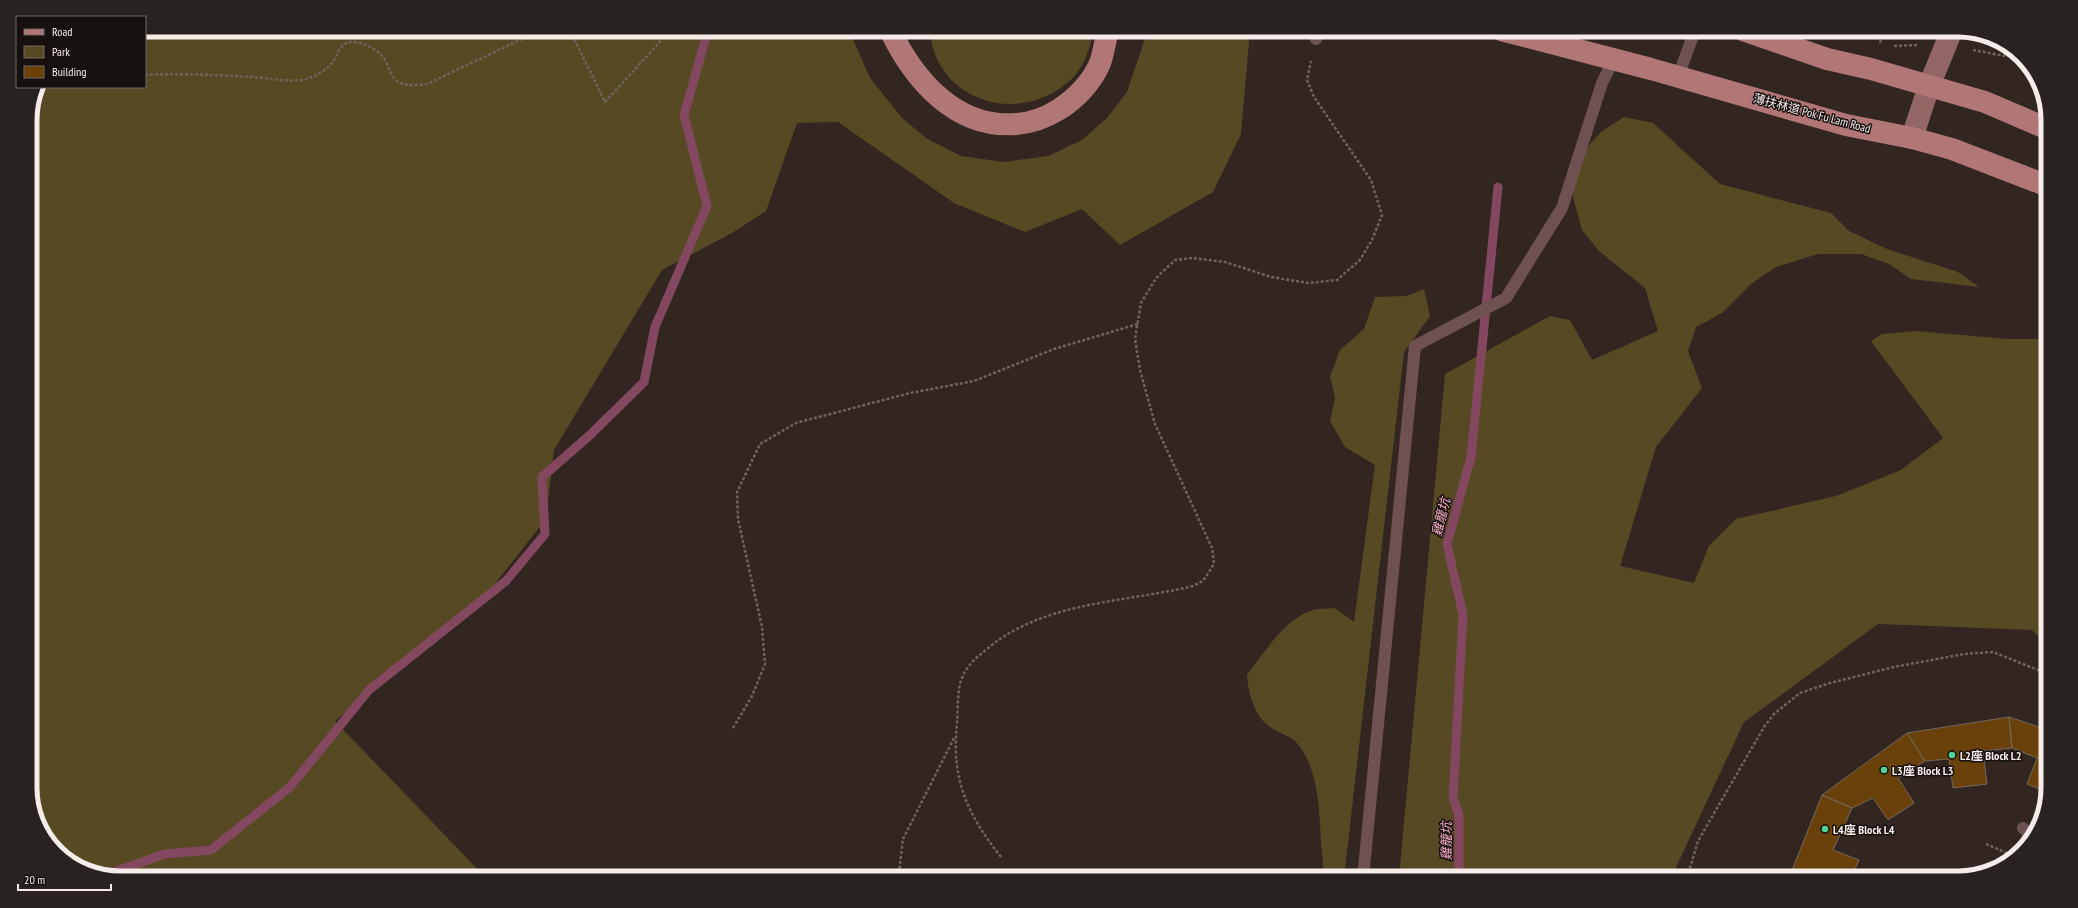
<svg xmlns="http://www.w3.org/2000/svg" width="2078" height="908" viewBox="0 0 2078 908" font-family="'PT Sans Narrow','Noto Sans TC',sans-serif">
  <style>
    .green { fill: #564924 }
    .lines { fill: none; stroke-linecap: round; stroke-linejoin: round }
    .stream { stroke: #83485f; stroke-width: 9 }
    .building { fill: #6a410b; stroke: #72675d }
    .path { stroke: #6f635f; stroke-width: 2.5; stroke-dasharray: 3 2; stroke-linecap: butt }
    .lane { stroke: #6e5150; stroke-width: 12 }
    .secondary { stroke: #936666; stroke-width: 22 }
    .primary { stroke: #b07776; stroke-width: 22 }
    .poi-dot { fill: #53d396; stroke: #16100e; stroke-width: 1.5 }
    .labels { text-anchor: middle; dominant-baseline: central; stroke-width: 3; stroke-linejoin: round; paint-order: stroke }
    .street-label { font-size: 12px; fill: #f6edea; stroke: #16100e }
    .poi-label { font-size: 12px; font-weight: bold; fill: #f6edea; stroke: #16100e; text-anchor: start }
    .water-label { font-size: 13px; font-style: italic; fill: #fdb2cd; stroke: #16100e }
    .rim { fill: none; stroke: #f6edea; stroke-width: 5 }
  </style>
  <rect width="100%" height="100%" fill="#332621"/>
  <path class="green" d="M145,30H849L870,78L902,118L926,138L961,156L1004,162L1048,156L1082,140L1107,118L1127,92L1148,30H1250L1241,134L1213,192L1120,245L1082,209L1025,232L954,203L838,122L797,123L766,211L732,233L662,270L554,450L546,519L483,599L335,721L486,878H120L86,871L49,842L30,794V115L37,87H145Z
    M930,30H1094C1091,44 1087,58 1079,70C1072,81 1058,91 1046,96C995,120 933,88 930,30Z
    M1624,117L1653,123L1720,184L1831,213L1849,231L1887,249L1958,272L1979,287L1911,279L1889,264L1861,254H1818L1776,267L1751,284L1722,313L1696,327L1688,351L1702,388L1656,447L1620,566L1694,583L1709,546L1736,519L1836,496L1901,470L1943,438L1871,341L1882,334L1916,331L2008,339H2048V645L2032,630L1878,624L1744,722L1671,878H1399L1445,374L1550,316L1570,320L1592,360L1658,331L1645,288L1599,251L1582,230L1569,182L1579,156L1602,131Z
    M1424,289L1430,316L1404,352L1344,878H1323C1324,866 1322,853 1321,841C1319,809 1319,774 1300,747C1292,735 1280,734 1270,727C1254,716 1248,692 1247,675C1265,652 1284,619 1313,610C1320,608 1328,609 1335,608L1354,622L1375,465L1345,447L1330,421L1335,398L1330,376L1340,350L1364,329L1375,297L1407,296Z"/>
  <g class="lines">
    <path class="stream" d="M105,875L165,854L211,850L290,787L369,690L506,581L545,534L542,477L590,435L644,382L655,327L707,206L684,115L706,37L711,30
      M1459,878V815L1453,798L1463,615L1447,544L1471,457L1498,187"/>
  </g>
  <path class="building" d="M2009,717L2012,748L1983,751L1987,784L1953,788L1949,759L1925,761L1907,733Z
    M2009,717L2048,730L2047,792L2027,784L2037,758L2012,748Z
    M1907,733L1925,761L1898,778L1914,803L1888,820L1873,798L1852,808L1822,795Z
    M1822,795L1852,808L1833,850L1859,860L1851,878H1789Z"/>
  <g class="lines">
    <path class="path" d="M570,30L605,102L659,43L667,30
      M1880,43L1884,30
      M1894,46L1917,45
      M1973,50L2005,56
      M145,75C181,73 216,75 252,77C269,78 290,83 307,79C316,76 329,69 334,60C339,53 340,42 351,42C364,42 378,49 385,60C389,67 390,75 397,81C404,87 418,85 427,84L541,30
      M733,728L752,696L765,664L762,627L738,519L737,492L760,444L796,423L910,393L974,381L1054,349L1138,324
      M1986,844L2014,856
      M1001,857C967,814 951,779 957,723C958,711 957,689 962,678C967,665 976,658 987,649C1044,601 1123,603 1193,586L1203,581L1214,564L1212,548L1155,424L1140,370L1135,339L1141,303L1156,278L1175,260L1192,258L1225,262L1271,277L1308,283L1337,280L1360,260L1372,240L1382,215L1371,180L1314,97L1307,80L1311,61
      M896,878L899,872L903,839L954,738
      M1687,878L1698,841L1764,727L1774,714L1800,693L1830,683L1894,667L1964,654L1993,652L2048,674"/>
    <path class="lane" d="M1316,39L1319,30
      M1678,77L1695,30
      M2023,828L2031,835
      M1363,878L1415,346L1506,298L1562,208L1602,83L1614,59"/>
    <path class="secondary" d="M1912,138L1929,86L1952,30"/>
    <path class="primary" d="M890,30C914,80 956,129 1016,124C1031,123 1045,118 1058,110C1076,99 1092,82 1100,63C1104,52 1105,41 1108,30
      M1501,30L1651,69L1846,125L1912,138L1952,149L2048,186
      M1743,30L1827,59L1871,69L1985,102L2048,129"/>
  </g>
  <g class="poi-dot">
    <circle cx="1952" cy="755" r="4"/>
    <circle cx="1884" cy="770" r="4"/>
    <circle cx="1825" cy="829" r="4"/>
  </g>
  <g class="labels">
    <g class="street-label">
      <text transform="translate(1812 113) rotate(15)">薄扶林道 Pok Fu Lam Road</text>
    </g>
    <g class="poi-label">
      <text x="1960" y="755">L2座 Block L2</text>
      <text x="1892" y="770">L3座 Block L3</text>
      <text x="1833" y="829">L4座 Block L4</text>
    </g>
    <g class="water-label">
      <text transform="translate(1441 517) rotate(-76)">雞籠坑</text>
      <text transform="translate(1446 841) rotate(-90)">雞籠坑</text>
    </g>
  </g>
  <path d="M0 0H2078V908H0ZM120 37H1958A83 83 0 0 1 2041 120V788A83 83 0 0 1 1958 871H120A83 83 0 0 1 37 788V120A83 83 0 0 1 120 37Z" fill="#282220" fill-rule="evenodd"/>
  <path class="rim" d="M120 37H1958A83 83 0 0 1 2041 120V788A83 83 0 0 1 1958 871H120A83 83 0 0 1 37 788V120A83 83 0 0 1 120 37Z"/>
  <rect x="16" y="16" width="130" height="72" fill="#16100e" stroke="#706866"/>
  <rect x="24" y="29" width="20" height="6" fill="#b07776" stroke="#706866"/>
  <text x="52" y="36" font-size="12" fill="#f6edea">Road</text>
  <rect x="24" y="46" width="20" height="12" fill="#564924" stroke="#706866"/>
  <text x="52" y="56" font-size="12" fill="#f6edea">Park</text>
  <rect x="24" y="66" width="20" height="12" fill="#6a410b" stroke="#706866"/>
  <text x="52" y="76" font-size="12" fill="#f6edea">Building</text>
  <path d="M18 884v6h93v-6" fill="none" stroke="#f6edea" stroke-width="2"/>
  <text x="24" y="884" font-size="12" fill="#f6edea" stroke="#16100e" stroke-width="3" paint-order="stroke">20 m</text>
</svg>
